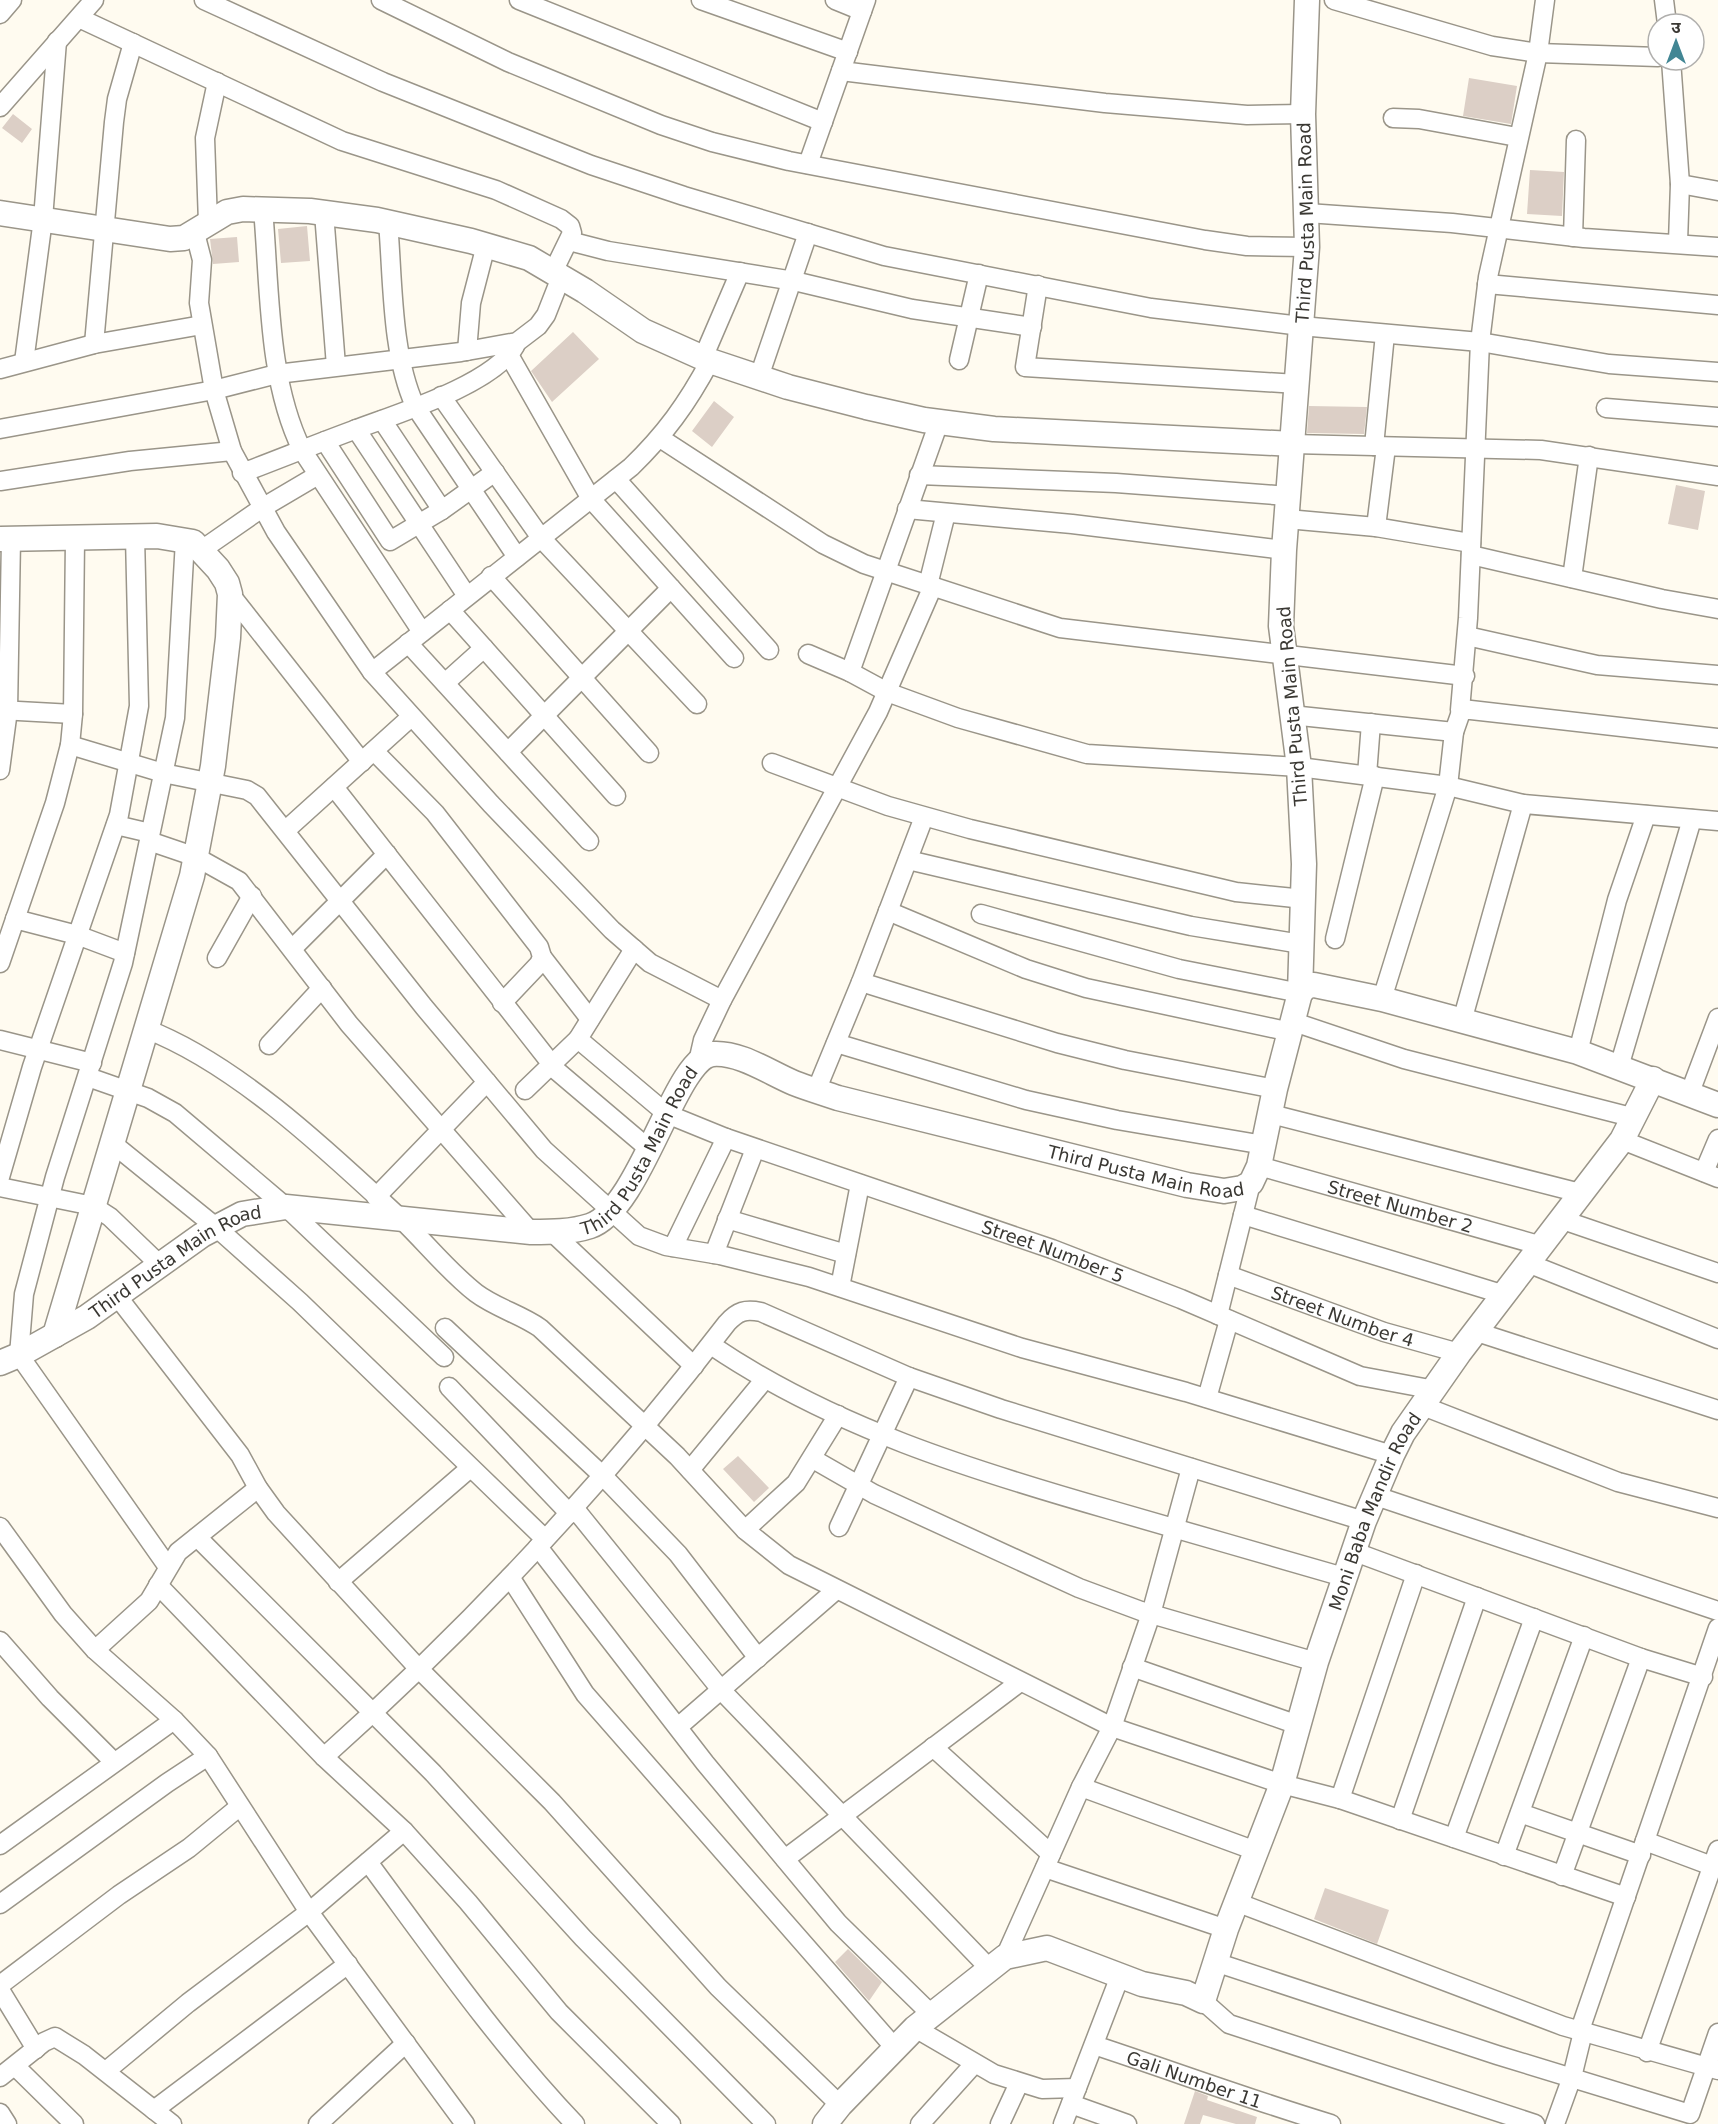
<svg xmlns="http://www.w3.org/2000/svg" width="1718" height="2124" viewBox="0 0 1718 2124" font-family="'DejaVu Sans','Noto Sans Devanagari',sans-serif">
  <style>
    .building { fill: #dccfc6 }
    .lines { fill: none; stroke-linecap: round; stroke-linejoin: round }
    .minor-casing { stroke: #9a9589; stroke-width: 21 }
    .tertiary-casing { stroke: #9a9589; stroke-width: 27 }
    .minor { stroke: #fff; stroke-width: 18 }
    .tertiary { stroke: #fff; stroke-width: 24 }
    .labels { text-anchor: middle; dominant-baseline: central; stroke-width: 4.5; stroke-linejoin: round; paint-order: stroke }
    .street-label { font-size: 18px; fill: #3a3833; stroke: #fff }
  </style>
  <rect width="100%" height="100%" fill="#fffbf0"/>
  <path class="building" d="M1469,78L1517,86L1511,124L1463,116Z
    M13,114L32,129L22,143L2,128Z
    M1530,170L1564,172L1562,216L1527,214Z
    M307,226L310,261L281,263L278,229Z
    M237,237L239,262L213,264L210,239Z
    M573,332L599,359L552,402L531,371Z
    M714,401L734,417L712,447L692,431Z
    M1309,406L1367,407L1364,434L1307,433Z
    M1676,485L1705,491L1698,530L1668,524Z
    M738,1456L769,1488L754,1502L723,1469Z
    M1325,1888L1389,1910L1377,1944L1314,1919Z
    M848,1949L882,1982L869,2001L835,1962Z
    M1195,2091L1208,2096L1207,2100L1257,2117L1255,2124H1236L1203,2115L1200,2124H1184Z"/>
  <g class="lines">
    <g class="minor-casing">
      <g id="minor">
        <path d="M204,0L383,82L591,165L684,196L884,256L1151,308L1301,326L1480,342L1609,364L1718,372"/>
        <path d="M381,0L508,62L661,125L712,142L789,161L1205,240L1247,246L1307,247"/>
        <path d="M519,0L823,122"/>
        <path d="M701,0L848,52"/>
        <path d="M835,0L862,11"/>
        <path d="M1334,0L1492,46L1538,53L1658,57"/>
        <path d="M1664,0L1667,24"/>
        <path d="M0,14L12,0"/>
        <path d="M79,18L342,141L496,190L561,219L570,226L572,233L553,272"/>
        <path d="M1671,60L1680,184L1678,242"/>
        <path d="M841,71L1105,103L1247,115L1303,114"/>
        <path d="M0,107L94,0"/>
        <path d="M1393,118L1419,119L1517,137"/>
        <path d="M808,164L866,0"/>
        <path d="M1680,184L1718,191"/>
        <path d="M263,209C270,287 267,379 302,450L422,632"/>
        <path d="M324,213L336,366"/>
        <path d="M1307,213L1452,223L1584,238L1718,247"/>
        <path d="M388,222C393,280 391,353 415,406L517,557"/>
        <path d="M208,223L205,138L217,82"/>
        <path d="M195,233L202,260L199,303L214,390L232,451L276,532L372,672L491,804L612,930L650,963L722,1000"/>
        <path d="M1573,237L1576,140"/>
        <path d="M569,241L608,251L794,281L912,309L1032,327"/>
        <path d="M1487,284L1718,305"/>
        <path d="M1038,285L1025,367L1297,384"/>
        <path d="M94,344L114,122L117,99L133,43"/>
        <path d="M467,351L471,303L486,245"/>
        <path d="M509,355L591,499L734,658"/>
        <path d="M703,358L740,272"/>
        <path d="M959,360L979,274"/>
        <path d="M24,362L43,219L57,41"/>
        <path d="M0,369L94,344L202,325"/>
        <path d="M759,377L808,233"/>
        <path d="M441,396L541,538L697,704"/>
        <path d="M1606,408L1718,417"/>
        <path d="M382,420L442,510L495,472"/>
        <path d="M939,422L850,672L887,692L958,718L1087,754L1299,767L1448,786L1523,804L1718,821"/>
        <path d="M0,429L214,390L277,374L461,352L517,342L538,326L546,315L561,277"/>
        <path d="M356,429L467,596"/>
        <path d="M660,438L823,544L864,564L1060,628L1465,676"/>
        <path d="M325,441L390,541L442,510"/>
        <path d="M1293,444L1541,450L1718,476"/>
        <path d="M1374,446L1385,334"/>
        <path d="M1386,447L1376,527L1471,543"/>
        <path d="M242,473C279,459 316,444 354,430C396,414 492,385 515,346"/>
        <path d="M919,475L1116,483L1288,496"/>
        <path d="M616,479L769,650"/>
        <path d="M0,481L130,461L232,451"/>
        <path d="M907,509L1072,524L1284,550"/>
        <path d="M1287,519L1376,527"/>
        <path d="M203,549L262,508L318,475"/>
        <path d="M1471,555L1662,599L1718,609"/>
        <path d="M491,576L649,753"/>
        <path d="M1572,578L1589,456"/>
        <path d="M928,585L946,513"/>
        <path d="M230,594L362,762"/>
        <path d="M450,610L616,796"/>
        <path d="M1467,636L1597,665L1718,675"/>
        <path d="M408,643L589,841"/>
        <path d="M808,654L850,672"/>
        <path d="M372,672L631,467C665,434 687,404 710,361"/>
        <path d="M445,683L484,648"/>
        <path d="M0,710L73,714"/>
        <path d="M1460,710L1468,618L1480,342L1488,277L1538,53L1545,0"/>
        <path d="M1291,715L1454,732L1462,709L1718,738"/>
        <path d="M70,745L163,773L247,790L257,796L424,1007L544,1150L639,1236L666,1246L720,1255L809,1277L1022,1348L1186,1392L1392,1455"/>
        <path d="M374,751L435,813L539,947L542,957L539,964L502,1003"/>
        <path d="M508,752L671,588"/>
        <path d="M772,763L888,806L970,829L1236,892L1304,899"/>
        <path d="M0,770L8,710L11,539"/>
        <path d="M1367,775L1371,723"/>
        <path d="M334,787L557,1071L649,1149"/>
        <path d="M116,825L150,833"/>
        <path d="M286,830L411,717"/>
        <path d="M149,841L196,857L239,881L349,1024L531,1232"/>
        <path d="M908,860L1191,926L1301,944"/>
        <path d="M888,911L1026,969L1086,988L1291,1032"/>
        <path d="M981,914L1179,969L1300,993"/>
        <path d="M15,919L77,935L125,953"/>
        <path d="M1335,939L1375,776"/>
        <path d="M292,949L387,854"/>
        <path id="s1" d="M634,949L578,1039L667,1114L726,1138L1052,1249L1181,1299L1360,1376L1435,1390"/>
        <path d="M542,957L590,1019"/>
        <path d="M217,958L252,896"/>
        <path d="M0,963L55,803L70,745L73,714L75,539"/>
        <path d="M861,982L1057,1043L1125,1060L1275,1089"/>
        <path d="M1382,999L1448,786L1454,732"/>
        <path d="M1462,1021L1523,804"/>
        <path d="M1294,1022L1404,1059L1635,1118"/>
        <path d="M146,1029C237,1064 330,1153 401,1219C426,1243 449,1272 476,1293C496,1308 520,1314 540,1328L677,1456L745,1530L789,1565L1112,1727L1282,1784L1340,1799L1626,1897"/>
        <path d="M0,1040L92,1063"/>
        <path d="M836,1043L1026,1100L1117,1120L1264,1145"/>
        <path d="M269,1045L322,988"/>
        <path d="M1578,1052L1617,900L1646,815"/>
        <path d="M698,1062L703,1040L722,1000L878,712L933,586"/>
        <path d="M1619,1067L1692,819"/>
        <path d="M88,1077L148,1098L175,1113L286,1207L444,1357"/>
        <path d="M525,1090L578,1039"/>
        <path d="M816,1091L861,982L924,817"/>
        <path d="M1689,1095L1718,1018"/>
        <path d="M1271,1114L1584,1194"/>
        <path d="M1622,1140L1718,1178"/>
        <path d="M112,1143L217,1228L300,1302L545,1539"/>
        <path id="s2" d="M1259,1166L1542,1246"/>
        <path d="M1704,1172L1718,1139"/>
        <path d="M0,1177L32,1067L119,815L139,706L135,536"/>
        <path d="M0,1187L93,1206L110,1217L160,1265"/>
        <path d="M376,1197L487,1082"/>
        <path d="M1243,1215L1505,1295"/>
        <path d="M727,1219L846,1254"/>
        <path d="M1563,1220L1718,1273"/>
        <path d="M552,1232L694,1366"/>
        <path d="M673,1247L726,1138"/>
        <path d="M714,1254L755,1149"/>
        <path d="M1530,1264L1718,1339"/>
        <path id="s3" d="M1228,1275L1384,1332L1459,1353"/>
        <path d="M840,1287L860,1184"/>
        <path d="M117,1296L240,1455L258,1488L276,1513L418,1668L552,1802L718,1987L840,2105"/>
        <path d="M1218,1315L1251,1183"/>
        <path d="M445,1328L603,1476L678,1554L758,1658"/>
        <path d="M1477,1332L1718,1410"/>
        <path d="M711,1345C832,1427 971,1470 1111,1510C1190,1533 1268,1555 1347,1578"/>
        <path d="M449,1387L570,1514"/>
        <path d="M1207,1398L1229,1320"/>
        <path d="M1423,1406L1618,1482L1718,1508"/>
        <path d="M813,1459L874,1494L1079,1588L1141,1611L1316,1662"/>
        <path d="M690,1470L765,1379"/>
        <path d="M1376,1496L1718,1611"/>
        <path d="M575,1509L722,1691L989,1968"/>
        <path d="M0,1527L63,1614L95,1650L174,1720L208,1756L309,1912L465,2124"/>
        <path d="M839,1527L909,1377"/>
        <path d="M745,1530L796,1483L838,1415"/>
        <path d="M197,1537L433,1773L583,1938L766,2124"/>
        <path d="M538,1547L705,1763L838,1923L932,2015"/>
        <path d="M1355,1552L1641,1658L1703,1677"/>
        <path d="M168,1567L19,1355L24,1294L55,1177L123,963L175,718L185,540"/>
        <path d="M510,1577L585,1694L895,2048"/>
        <path d="M338,1582L469,1469"/>
        <path d="M158,1585L324,1757L404,1831L468,1902L559,2012L671,2124"/>
        <path d="M0,1641L50,1698L114,1762"/>
        <path d="M95,1650L149,1601L178,1552L258,1488"/>
        <path d="M1132,1667L1298,1725"/>
        <path d="M678,1727L836,1590"/>
        <path d="M933,1747L1051,1854"/>
        <path d="M324,1757C472,1625 607,1480 727,1323C738,1311 745,1309 761,1312L909,1377L1001,1409L1364,1521"/>
        <path d="M1081,1787L1256,1851"/>
        <path d="M1340,1799L1416,1574"/>
        <path d="M1520,1813L1641,1855"/>
        <path d="M1400,1820L1477,1597"/>
        <path d="M1454,1838L1534,1618"/>
        <path d="M1645,1841L1712,1866"/>
        <path d="M0,1845L174,1720"/>
        <path d="M1504,1856L1584,1636"/>
        <path d="M785,1859L1020,1682"/>
        <path d="M368,1862C434,1951 498,2043 575,2124"/>
        <path d="M1045,1868L1226,1929"/>
        <path d="M1562,1876L1641,1658"/>
        <path d="M1236,1902L1563,2026L1718,2070"/>
        <path d="M0,1904L167,1783L208,1756"/>
        <path d="M1005,1957L1081,1787L1112,1727L1151,1614L1191,1468"/>
        <path d="M1215,1962L1497,2055L1690,2114L1718,2033"/>
        <path d="M0,1985L119,1895L189,1848L239,1807"/>
        <path d="M0,1990L36,2049"/>
        <path d="M1203,2001L1229,2024L1535,2124"/>
        <path d="M915,2028L994,2074L1042,2089L1077,2088"/>
        <path id="s4" d="M1094,2045C1173,2071 1251,2100 1331,2124"/>
        <path d="M1647,2052L1718,1850"/>
        <path d="M15,2066L74,2124"/>
        <path d="M106,2071L188,2003L309,1912L404,1831"/>
        <path d="M0,2077L44,2042L55,2037L84,2055L172,2124"/>
        <path d="M1071,2104L1127,2124"/>
        <path d="M154,2110L348,1964"/>
        <path d="M0,2113L7,2124"/>
        <path d="M318,2124L406,2043"/>
        <path d="M920,2124L974,2064"/>
        <path d="M1000,2124L1019,2083"/>
        <path d="M1063,2124L1120,1976"/>
        <path d="M1555,2124L1572,2077L1583,2032L1580,2030L1718,1628"/>
      </g>
    </g>
    <g class="tertiary-casing">
      <g id="tertiary">
        <path d="M0,213L170,239L184,238L227,212L243,209L310,211L377,220L471,241L529,258L585,291L643,331L710,361L788,387L866,407L924,420L994,429L1293,444"/>
        <path d="M0,539L157,536L193,542L218,569L227,583L230,594L228,638L213,766L192,876L55,1335"/>
        <path d="M1300,993L1307,986L1314,985L1382,999L1578,1052L1718,1105"/>
        <path id="s5" d="M0,1363L19,1355L87,1317L202,1235L242,1214L286,1207L531,1232C550,1232 572,1232 590,1226C641,1209 675,1057 713,1054C740,1052 770,1073 794,1083C809,1089 824,1093 838,1098L1187,1185L1224,1191L1242,1188L1251,1183L1259,1166L1275,1089L1300,993L1304,864L1299,767L1281,626L1284,550L1307,247L1303,114L1307,0"/>
        <path id="s6" d="M825,2124L840,2105L915,2028L1005,1957L1047,1948L1142,1984L1186,1993L1203,2001L1226,1929L1282,1784L1316,1662L1364,1521L1392,1455L1403,1433L1459,1353L1622,1140L1653,1079"/>
      </g>
    </g>
    <use href="#minor" class="minor"/>
    <use href="#tertiary" class="tertiary"/>
  </g>
  <g class="labels">
    <g class="street-label">
      <text stroke="none"><textPath href="#s5" startOffset="2380">Third Pusta Main Road</textPath></text>
      <text transform="translate(1292 706) rotate(-95)">Third Pusta Main Road</text>
      <text stroke="none"><textPath href="#s5" startOffset="726">Third Pusta Main Road</textPath></text>
      <text stroke="none"><textPath href="#s5" startOffset="1302">Third Pusta Main Road</textPath></text>
      <text stroke="none"><textPath href="#s2" startOffset="147">Street Number 2</textPath></text>
      <text stroke="none"><textPath href="#s1" startOffset="632">Street Number 5</textPath></text>
      <text stroke="none"><textPath href="#s5" startOffset="204">Third Pusta Main Road</textPath></text>
      <text stroke="none"><textPath href="#s3" startOffset="122">Street Number 4</textPath></text>
      <text stroke="none"><textPath href="#s6" startOffset="974">Moni Baba Mandir Road</textPath></text>
      <text stroke="none"><textPath href="#s4" startOffset="106">Gali Number 11</textPath></text>
    </g>
  </g>
  <g transform="translate(1676 42)"><circle r="28" fill="#ffffff" stroke="#b0afad" stroke-width="1.5"/>
  <path d="M0-4.5L10 22L0 15L-10 22Z" fill="#428694"/>
  <text y="-9" font-size="16" font-weight="bold" text-anchor="middle" fill="#3a3833">उ</text>
  </g>
</svg>
